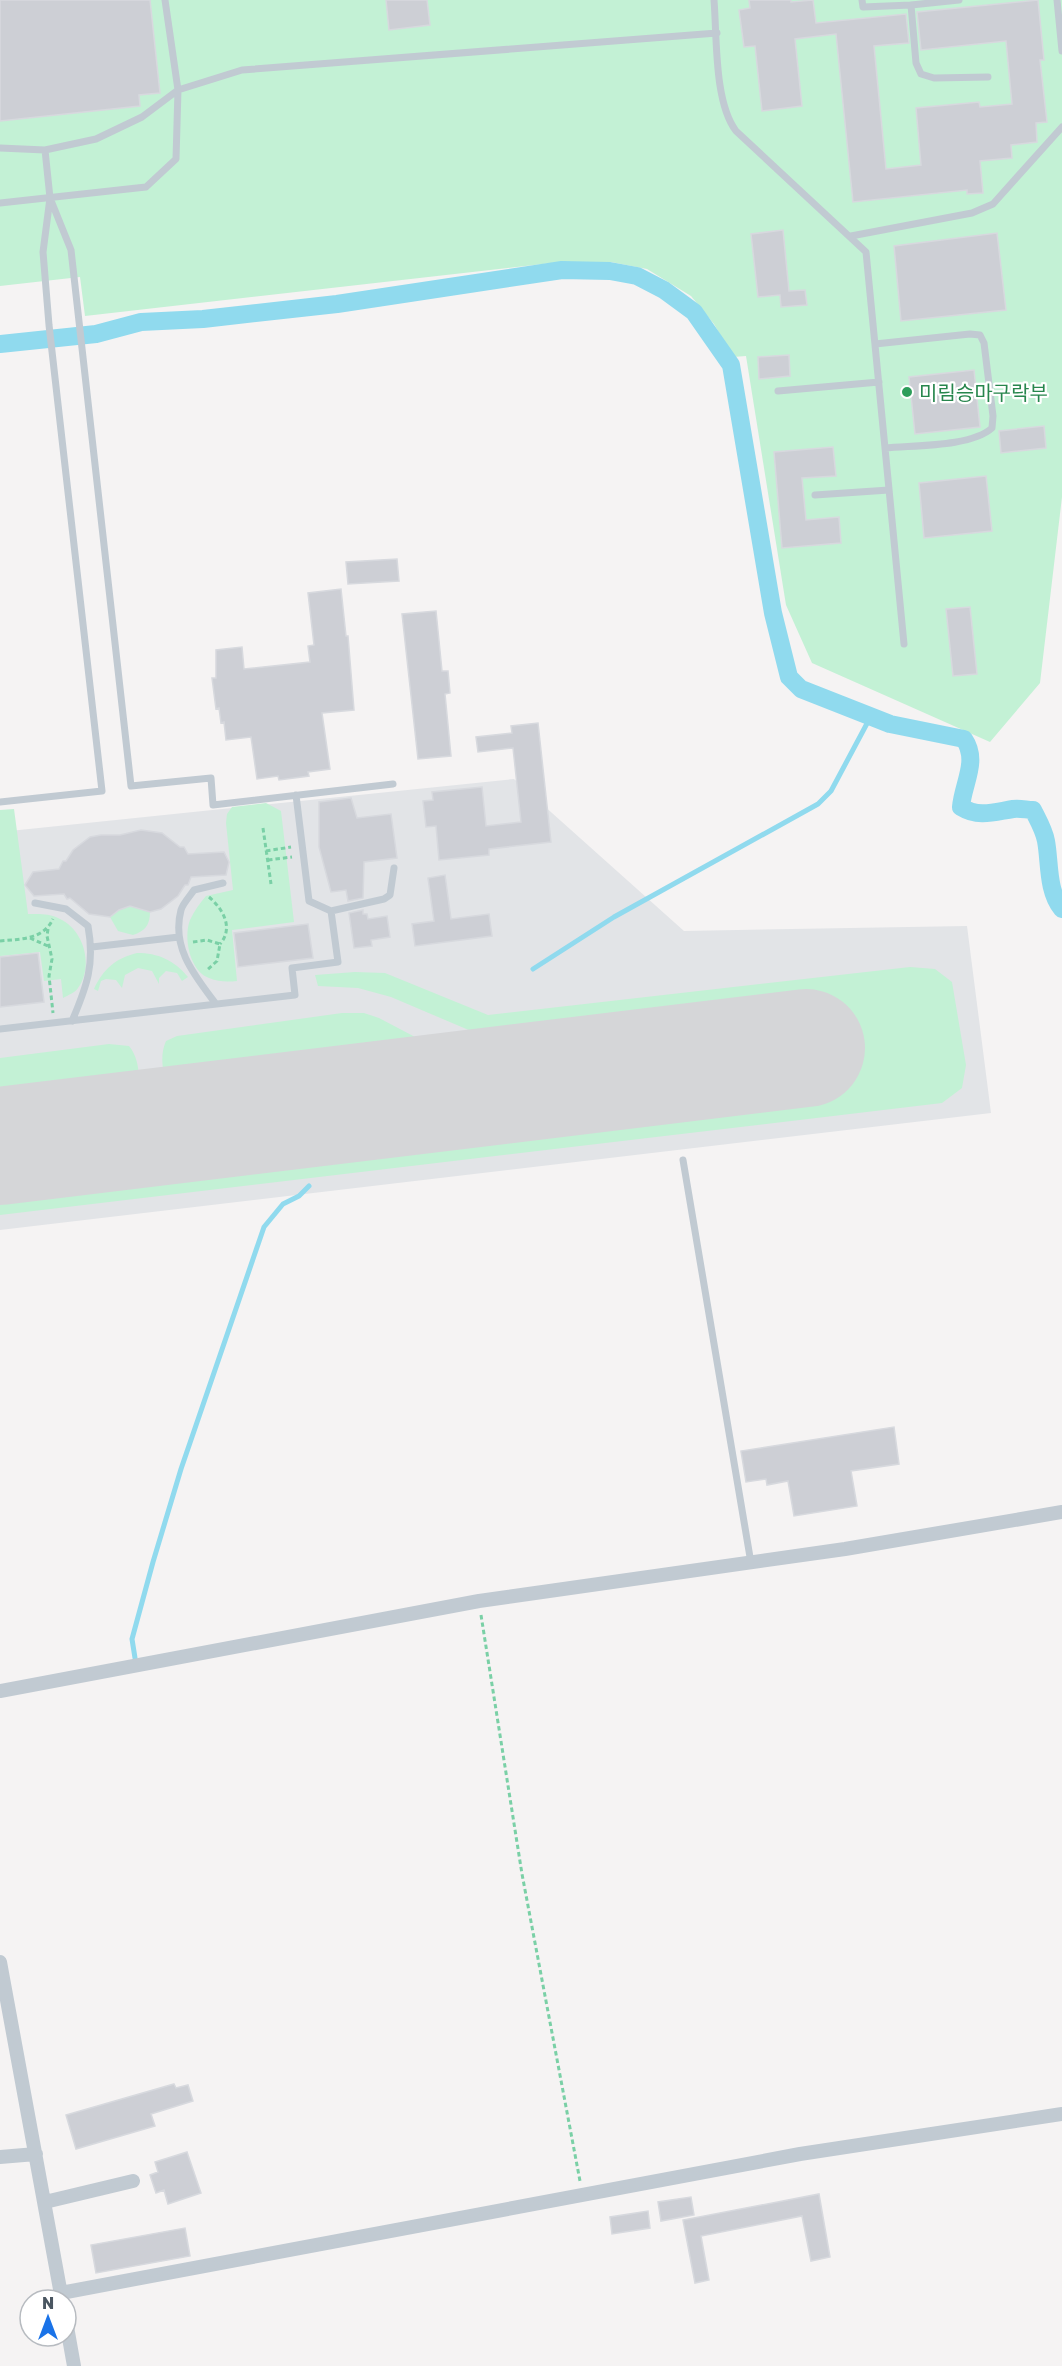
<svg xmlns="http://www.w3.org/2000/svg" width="1062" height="2366" viewBox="0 0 1062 2366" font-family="'Golos Text','Noto Sans KR',sans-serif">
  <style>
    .airport { fill: #e2e4e7 }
    .green { fill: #c3f1d5 }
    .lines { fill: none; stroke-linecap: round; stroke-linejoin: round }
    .stream { stroke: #90daee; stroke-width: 5 }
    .canal { stroke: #90daee; stroke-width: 18 }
    .runway { stroke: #d5d6d8; stroke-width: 118 }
    .building { fill: #cdcfd5; stroke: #d7d9de; stroke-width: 1.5 }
    .path { stroke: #7ad0a6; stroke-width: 3; stroke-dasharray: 4.5 3; stroke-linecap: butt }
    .service { stroke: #c1cad2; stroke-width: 7 }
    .minor { stroke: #c1cad2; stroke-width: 14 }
    .leisure-dot { fill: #2e9e5b; stroke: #fff; stroke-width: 2 }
    .labels { text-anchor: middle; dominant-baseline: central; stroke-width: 4.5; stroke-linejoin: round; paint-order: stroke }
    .leisure-label { font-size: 20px; fill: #27864d; stroke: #fff; text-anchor: start }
  </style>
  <rect width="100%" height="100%" fill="#f5f3f3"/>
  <path class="airport" d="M514,779L684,931L967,926L991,1113L0,1230V832Z"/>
  <path class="green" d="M0,0H1062V497L1040,683L990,742L812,663L786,605L746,356L733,357L714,324L691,296L647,269L611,262H560L85,316L80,277L0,286Z
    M266,803L281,811L294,922L232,930L237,981C227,982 219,982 209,978C190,971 183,938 190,920C194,911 200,903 206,896L233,890L226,823L227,814L232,807Z
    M14,809L28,914C39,914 49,913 60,919C84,930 94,966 78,988C75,993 68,995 63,998L61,979L44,981L40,952L0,956V810Z
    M130,906L150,912C150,925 145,931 133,935L118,931L110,917L119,910Z
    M137,953C158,953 174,960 188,977L182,981L177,973L166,971L159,978V984L152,971L138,968L125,975L122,988L116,980L106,979L101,981L98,991L94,989C103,969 116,958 137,953Z
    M910,967L935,969L952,982L966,1065L962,1088L942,1103L0,1215V1174L819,1079L812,1020L525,1054L391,997L358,988L318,986L315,975L355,972L385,973L488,1015Z
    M342,1013H364L379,1018L436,1048L440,1053L439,1062L432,1067L181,1096L169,1090C163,1074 159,1057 166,1041L177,1036Z
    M109,1044L129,1046C140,1059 140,1079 137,1095L127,1103L0,1119V1058Z"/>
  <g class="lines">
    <path class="stream" d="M533,969L614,917L818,804L831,791L871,716
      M135,1658L132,1639L153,1562L181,1469L264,1227L283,1204L299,1196L309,1186"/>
    <path class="canal" d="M0,344L96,334L141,322L203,319L337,304L562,270L610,271L637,276L664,290L694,312L731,365L773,613L789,677L801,689L890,724L964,739C979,761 963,783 961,807C979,818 994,812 1013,809C1020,808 1027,810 1033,810C1038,820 1044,830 1046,841C1050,862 1047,891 1062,909"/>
    <path class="runway" d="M0,1146L806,1048"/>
  </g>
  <path class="building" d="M0,0H150L160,93L139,95L140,106L0,121Z
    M386,0H427L430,25L389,30Z
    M749,0H791V2L813,0L816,23L906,14L909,43L874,46L886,169L921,165L916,108L979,102L980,107L1012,104L1006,41L921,50L917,12L1038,0L1044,60H1040L1047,122L1036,123L1037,142L1011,145L1012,158L980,161L983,193L967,194V190L853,202L836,34L795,39L802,106L762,111L755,46L744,47L739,10L750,8Z
    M783,230L789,291L805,290L807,305L781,307L780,295L758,297L751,234Z
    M997,233L1006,310L901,321L894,246Z
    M789,355L790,376L759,379L758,357Z
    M974,370L980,427L915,434L909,377Z
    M1044,426L1046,448L1001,453L999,431Z
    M833,447L836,476L802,478L806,520L839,517L841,543L782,548L774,452Z
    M986,476L992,531L924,538L919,483Z
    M397,559L399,581L348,584L346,562Z
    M341,589L346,636H348L354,710L322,713L330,769L308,772L309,776L279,780L278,776L257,779L251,737L226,740L224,722L221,723L219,708L216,709L212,678H216V650L242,647L244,669L310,662L308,646L314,645L308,593Z
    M970,607L977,674L953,676L946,609Z
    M436,611L442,671H448L450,693L445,694L451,756L418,759L402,614Z
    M538,723L551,842L489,849V855L439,860L436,826L426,827L423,801L433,800L432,792L482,787L486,826L521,822L513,748L478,752L476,737L512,733L511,726Z
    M351,798L357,818L391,814L397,858L364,862L363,898L348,901L346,890L331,892L319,847V802Z
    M141,830L162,833L180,847H184L188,854L224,852L229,862L226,875L191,877L188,885H185L178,896L161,909L150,912L130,906L119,910L110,917L89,914L70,898L67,899L64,894L34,896L25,885L33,872L59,869L63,861H66L73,850L90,837L101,835H120Z
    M445,875L451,919L489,914L492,936L415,946L412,924L434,921L428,878Z
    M363,910V914H367L368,919L387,916L390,937L371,940L372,946L354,948L349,913Z
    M308,924L313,958L238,967L234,933Z
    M38,953L44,1002L0,1007V957Z
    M894,1427L899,1464L851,1471L857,1506L794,1516L788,1481L767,1485L766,1479L746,1482L741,1451Z
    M174,2084L176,2088L188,2085L193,2101L151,2114L155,2126L76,2149L66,2115Z
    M187,2152L201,2193L168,2204L164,2190L156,2193L150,2175L158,2172L155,2162Z
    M819,2194L830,2257L811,2261L802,2216L701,2236L709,2280L695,2283L683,2220Z
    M691,2197L694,2215L661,2221L658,2202Z
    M648,2211L650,2228L612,2234L610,2217Z
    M185,2228L190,2256L96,2273L91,2245Z"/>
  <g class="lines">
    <path class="path" d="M263,828L271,884
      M266,851L291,847
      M268,860L292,857
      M209,897C223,909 234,928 220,944
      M48,929L47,936L52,959L49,976L53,1013
      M30,938L50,947
      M0,941C20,939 43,940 53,919
      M193,942L207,940L220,944L217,961L207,970
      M481,1615L522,1874L580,2181"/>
    <path class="service" d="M714,0C717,37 714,102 736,131L866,252L904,644
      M862,0L863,7L911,5
      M959,0L911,5L916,63L921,74L934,78L988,77
      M1057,0L1062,51
      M0,148L45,150L96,139L142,117L178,90L242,70L717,33
      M50,198L71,250L131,786L211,778L213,805L393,784
      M0,203L146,187L176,159L178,90L165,0
      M851,236L972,213L993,204L1062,127
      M875,344L970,334L980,335L984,343L993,416L992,428C971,447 914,445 885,448
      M778,391L879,382
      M815,495L889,490
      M296,795L309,901L331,911L384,899L390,895L394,868
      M0,802L102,791L49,325L43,252L50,198L45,150
      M35,903L66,909L88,926C95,964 87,986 72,1021
      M92,947L179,937
      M216,1004C195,976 171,948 181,910C183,903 190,896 194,890L223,883
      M0,1029L295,995L292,968L338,962L331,911
      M683,1160L751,1563"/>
    <path class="minor" d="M0,1691L479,1601L845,1549L1062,1512
      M0,1962L62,2300
      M0,2157L36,2154
      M45,2202L133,2181
      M61,2293L800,2154L1062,2114
      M66,2321L74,2366"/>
  </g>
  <circle class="leisure-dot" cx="907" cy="392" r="6"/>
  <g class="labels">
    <g class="leisure-label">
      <text x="919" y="392">미림승마구락부</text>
    </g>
  </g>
  <g transform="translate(48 2318)"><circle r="28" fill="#ffffff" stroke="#b7bbc0" stroke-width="1.5"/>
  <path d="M0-4.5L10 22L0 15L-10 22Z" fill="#1a73e8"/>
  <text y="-9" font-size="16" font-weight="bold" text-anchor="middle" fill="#4a5661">N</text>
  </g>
</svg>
